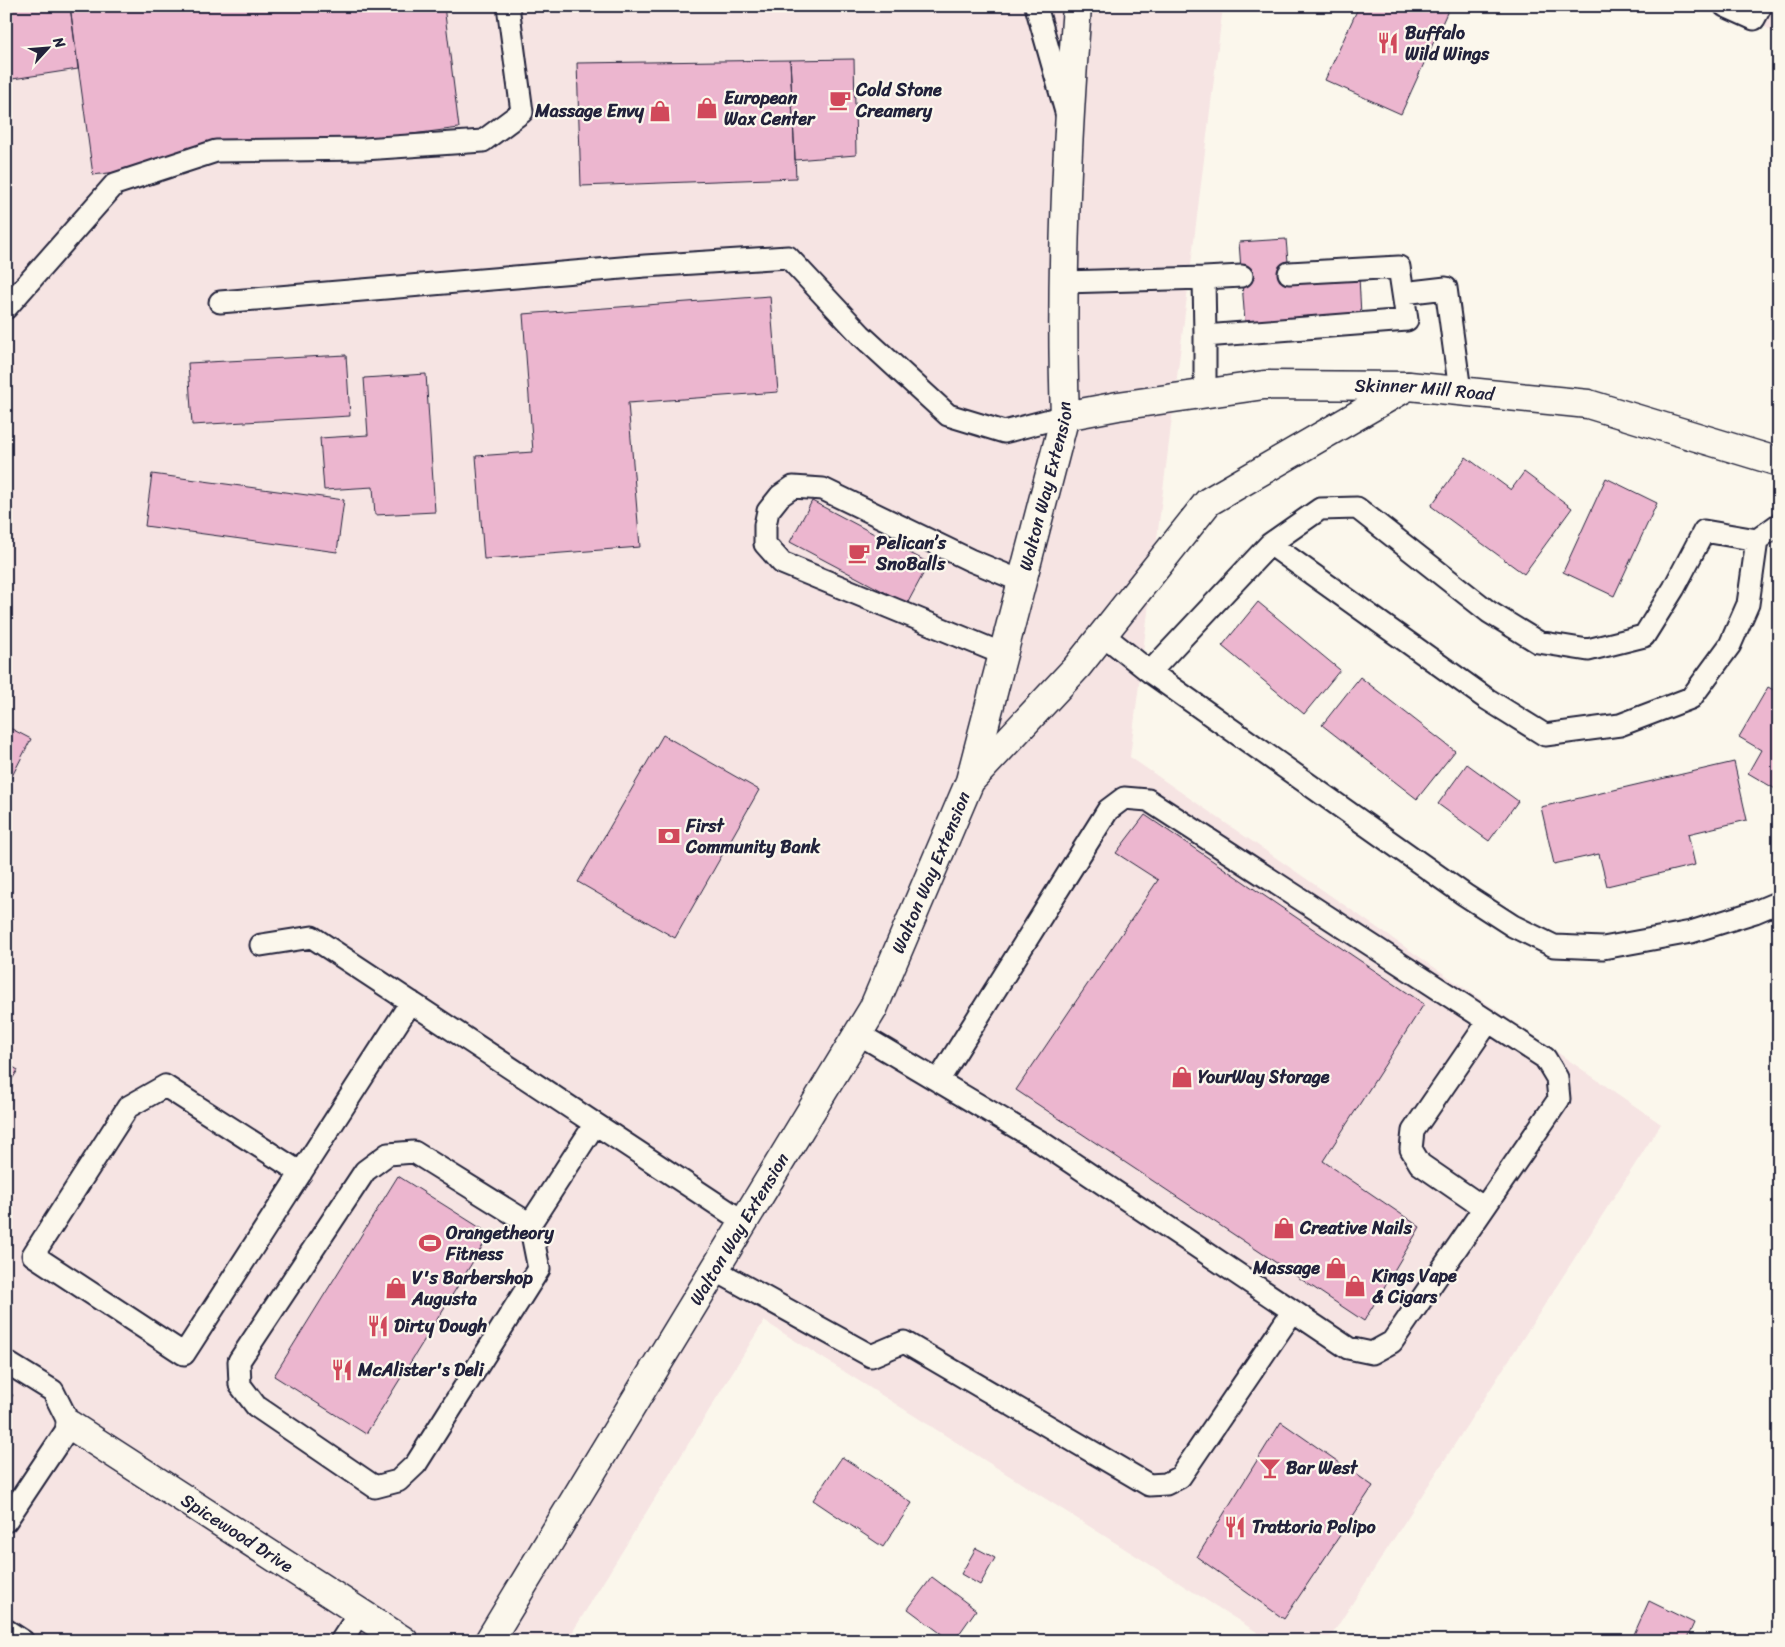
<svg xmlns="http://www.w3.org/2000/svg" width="1785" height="1647" viewBox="0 0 1785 1647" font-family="Sriracha,sans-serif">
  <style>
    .built { fill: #f6e4e3 }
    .building { fill: #ecb6cf; stroke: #22223b }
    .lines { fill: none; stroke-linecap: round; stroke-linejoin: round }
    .lane-casing { stroke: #22223b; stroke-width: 25 }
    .street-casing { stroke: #22223b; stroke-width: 31 }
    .secondary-casing { stroke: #22223b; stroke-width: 31 }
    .lane { stroke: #fbf7ec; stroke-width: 21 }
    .street { stroke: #fbf7ec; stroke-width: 28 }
    .secondary { stroke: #fbf7ec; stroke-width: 28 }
    .labels { text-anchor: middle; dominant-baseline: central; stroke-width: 4.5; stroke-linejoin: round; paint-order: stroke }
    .poi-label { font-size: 18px; font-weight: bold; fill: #22223b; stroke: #fbf7ec; text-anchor: start }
    .street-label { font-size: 18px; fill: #22223b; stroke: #fbf7ec }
  </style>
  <rect width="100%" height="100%" fill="#fbf7ec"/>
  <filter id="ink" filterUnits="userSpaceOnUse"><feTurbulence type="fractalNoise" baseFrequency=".02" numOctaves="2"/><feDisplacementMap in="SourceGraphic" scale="10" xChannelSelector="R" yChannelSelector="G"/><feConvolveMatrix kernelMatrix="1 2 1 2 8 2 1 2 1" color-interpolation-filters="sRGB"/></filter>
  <g filter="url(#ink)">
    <path class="built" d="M6,6H1223L1130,757L1661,1124L1328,1641H1271L764,1321L567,1641H6Z
      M1722,6H1779V34Z"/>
    <path class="building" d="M6,6H70L78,69L6,80Z
      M70,6H444L459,128L93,175Z
      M1359,6H1450L1401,114L1325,80Z
      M854,59L856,155L795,160L790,60Z
      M790,60L796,178L581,186L577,63Z
      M1286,239L1289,273L1359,277L1361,315L1245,323L1239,242Z
      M770,296L778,392L628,403L640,547L484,559L476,456L533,452L523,314Z
      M346,355L350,416L192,425L188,363Z
      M426,374L435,512L375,515L373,487L324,490L320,438L368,435L364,378Z
      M1466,457L1511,490L1524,472L1572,508L1524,574L1431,506Z
      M152,474L344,500L337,552L145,526Z
      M1606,478L1657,503L1614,596L1563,572Z
      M812,501L929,563L907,604L790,542Z
      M1258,602L1340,670L1304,714L1222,646Z
      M1360,677L1455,751L1417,799L1322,725Z
      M1768,687L1779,693V787L1777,790L1748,773L1761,750L1739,737Z
      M6,726L31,739L6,788Z
      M663,735L759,790L675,938L578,882Z
      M1734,762L1747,820L1688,834L1695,865L1607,886L1599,854L1554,864L1541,807Z
      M1467,764L1518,801L1489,841L1438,804Z
      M1145,815L1424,1004L1323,1161L1420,1227L1364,1321L1016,1090L1158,880L1116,853Z
      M6,1063L18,1070L6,1089Z
      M398,1176L490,1234L366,1434L274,1376Z
      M6,1391L13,1395L6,1406Z
      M1281,1422L1373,1486L1284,1619L1197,1557Z
      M842,1457L912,1503L883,1547L813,1500Z
      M976,1548L995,1558L980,1585L961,1574Z
      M932,1577L976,1610L954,1641H951L908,1609Z
      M1649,1601L1694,1623L1686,1641H1631Z"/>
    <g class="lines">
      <g class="lane-casing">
        <path id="lane" d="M1036,6L1066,112
          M1725,6L1754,19L1761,6
          M1204,278L1242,276
          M1064,282L1204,278L1205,336L1407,320L1399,267L1289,273
          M1403,293L1446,288L1460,391
          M220,302L645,266L788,257L861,335L948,415L1004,432L1065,416
          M6,308L115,184L216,151L364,149L483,141L522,112L508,6
          M1205,393V336
          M1270,544L1487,699L1545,735L1620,725L1691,698L1730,645L1748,604L1757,540
          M1102,634L1150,672L1270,544L1320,509L1357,508L1489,612L1538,642L1588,650L1644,636L1674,588L1704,531L1757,540L1779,524
          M1003,654L782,563L765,544V525L768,511L780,496L793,487L823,489L970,560L1023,582
          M1150,672L1465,895L1513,926L1554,946L1603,948L1691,932L1755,912L1779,902
          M261,945L312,937L744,1222
          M859,1034L1041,1142L1348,1348L1372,1353L1392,1342L1559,1099L1557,1078L1545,1058L1148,800L1124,798L1108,810L938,1081
          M301,1173L165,1086L128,1107L33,1255L184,1354L411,1002
          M1484,1208L1420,1164L1411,1149L1413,1131L1488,1022
          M530,1224L414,1152L388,1154L365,1171L239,1361L240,1385L256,1406L375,1487L398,1481L416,1464L539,1269L530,1224L595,1124
          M715,1270L871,1356L904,1342L1149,1485L1166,1484L1180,1477L1293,1311
          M6,1362L53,1391L70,1425L6,1521
          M6,1630L23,1641
          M341,1641L360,1612"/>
      </g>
      <g class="street-casing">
        <g id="street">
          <path id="s1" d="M70,1425L404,1641"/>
        </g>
      </g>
      <g class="secondary-casing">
        <g id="secondary">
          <path id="s2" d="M1065,416L1118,406L1264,385L1409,386L1588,404L1779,462"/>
          <path d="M973,778L1077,667L1208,502L1408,386"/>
          <path id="s3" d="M489,1641L873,1009L970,781L1065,416C1060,280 1067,142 1077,6"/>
        </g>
      </g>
      <use href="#lane" class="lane"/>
      <use href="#street" class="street"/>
      <use href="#secondary" class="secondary"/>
    </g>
  </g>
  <defs>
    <g id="restaurant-bare" transform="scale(1.725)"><path d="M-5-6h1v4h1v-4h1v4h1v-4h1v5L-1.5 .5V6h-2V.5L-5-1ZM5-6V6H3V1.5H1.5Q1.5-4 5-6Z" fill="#d1495b" stroke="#fbf7ec" stroke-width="2.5" paint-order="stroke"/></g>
    <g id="cafe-bare" transform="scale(1.725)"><path d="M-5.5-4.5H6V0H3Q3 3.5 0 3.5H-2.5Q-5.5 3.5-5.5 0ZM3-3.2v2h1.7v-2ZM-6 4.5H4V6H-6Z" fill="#d1495b" stroke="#fbf7ec" stroke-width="2.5" paint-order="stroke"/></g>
    <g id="shop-bare" transform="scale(1.725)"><path d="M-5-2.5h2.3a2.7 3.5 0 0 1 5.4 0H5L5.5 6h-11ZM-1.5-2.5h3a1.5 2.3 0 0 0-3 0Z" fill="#d1495b" stroke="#fbf7ec" stroke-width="2.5" paint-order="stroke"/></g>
    <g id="bank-bare" transform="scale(1.725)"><path d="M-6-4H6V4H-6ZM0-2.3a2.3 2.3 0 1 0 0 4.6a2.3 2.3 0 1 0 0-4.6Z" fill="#d1495b" stroke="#fbf7ec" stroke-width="2.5" paint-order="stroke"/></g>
    <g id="stadium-bare" transform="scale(1.725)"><path d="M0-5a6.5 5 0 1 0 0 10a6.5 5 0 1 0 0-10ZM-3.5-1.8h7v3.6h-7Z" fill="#d1495b" stroke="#fbf7ec" stroke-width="2.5" paint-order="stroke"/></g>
    <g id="bar-bare" transform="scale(1.725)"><path d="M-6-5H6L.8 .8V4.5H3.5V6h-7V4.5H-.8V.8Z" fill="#d1495b" stroke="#fbf7ec" stroke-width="2.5" paint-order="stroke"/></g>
  </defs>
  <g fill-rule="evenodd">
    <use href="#restaurant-bare" x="1388" y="43"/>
    <use href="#cafe-bare" x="840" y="100"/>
    <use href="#shop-bare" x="707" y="108"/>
    <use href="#shop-bare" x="660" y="111"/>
    <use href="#cafe-bare" x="859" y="553"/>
    <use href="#bank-bare" x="669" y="836"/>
    <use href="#shop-bare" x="1182" y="1077"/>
    <use href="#shop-bare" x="1284" y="1228"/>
    <use href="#stadium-bare" x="430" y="1243"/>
    <use href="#shop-bare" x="1336" y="1268"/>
    <use href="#shop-bare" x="1355" y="1286"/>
    <use href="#shop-bare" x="396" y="1288"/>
    <use href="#restaurant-bare" x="378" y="1326"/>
    <use href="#restaurant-bare" x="342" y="1370"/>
    <use href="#bar-bare" x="1270" y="1468"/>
    <use href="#restaurant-bare" x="1235" y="1527"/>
  </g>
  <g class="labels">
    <g class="poi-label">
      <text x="1405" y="33">Buffalo<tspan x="1405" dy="21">Wild Wings</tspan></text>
      <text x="856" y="90">Cold Stone<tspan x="856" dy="21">Creamery</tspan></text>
      <text x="724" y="98">European<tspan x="724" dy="21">Wax Center</tspan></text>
      <text x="644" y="111" text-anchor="end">Massage Envy</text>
      <text x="876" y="543">Pelican’s<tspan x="876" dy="21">SnoBalls</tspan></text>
      <text x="686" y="826">First<tspan x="686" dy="21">Community Bank</tspan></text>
      <text x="1198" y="1077">YourWay Storage</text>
      <text x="1300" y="1228">Creative Nails</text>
      <text x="446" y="1233">Orangetheory<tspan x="446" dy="21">Fitness</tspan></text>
      <text x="1320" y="1268" text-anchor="end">Massage</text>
      <text x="1372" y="1276">Kings Vape<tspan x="1372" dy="21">&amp; Cigars</tspan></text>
      <text x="412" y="1278">V's Barbershop<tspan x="412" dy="21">Augusta</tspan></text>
      <text x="394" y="1326">Dirty Dough</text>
      <text x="358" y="1370">McAlister's Deli</text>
      <text x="1286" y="1468">Bar West</text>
      <text x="1252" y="1527">Trattoria Polipo</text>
    </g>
    <g class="street-label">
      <text stroke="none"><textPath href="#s2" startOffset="362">Skinner Mill Road</textPath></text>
      <text stroke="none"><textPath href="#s3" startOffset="1292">Walton Way Extension</textPath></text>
      <text stroke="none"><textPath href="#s3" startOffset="888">Walton Way Extension</textPath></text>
      <text stroke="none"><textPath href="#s3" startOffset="482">Walton Way Extension</textPath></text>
      <text stroke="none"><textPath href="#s1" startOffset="199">Spicewood Drive</textPath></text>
    </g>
  </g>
  <rect width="1785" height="1647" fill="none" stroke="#fbf7ec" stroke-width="25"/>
  <rect x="12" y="12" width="1760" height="1622" fill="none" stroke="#22223b" stroke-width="2" filter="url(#ink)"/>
  <g transform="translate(48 48) rotate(64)" stroke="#fbf7ec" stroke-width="4" paint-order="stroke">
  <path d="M0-4L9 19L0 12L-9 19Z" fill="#22223b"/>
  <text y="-8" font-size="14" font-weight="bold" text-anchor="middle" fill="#22223b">N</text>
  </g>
</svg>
